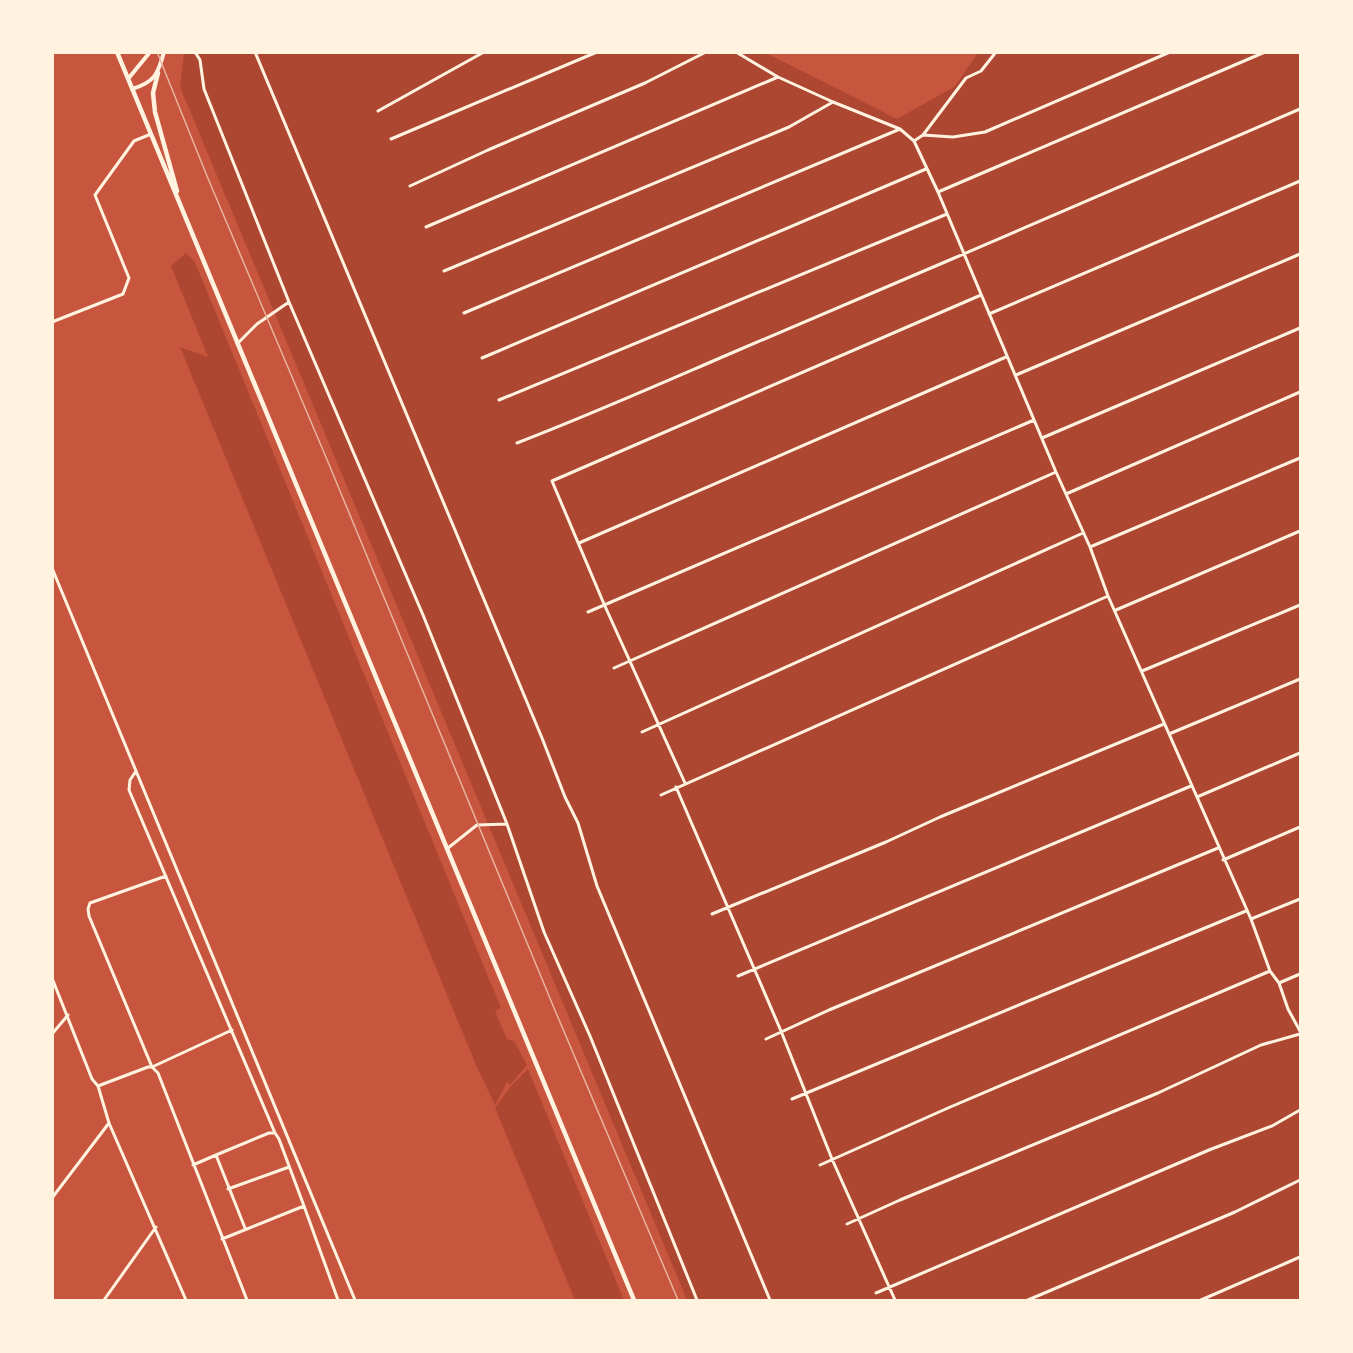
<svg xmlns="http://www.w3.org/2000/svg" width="1353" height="1353" viewBox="0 0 1353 1353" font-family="Ubuntu,sans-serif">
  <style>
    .green { fill: #ae4732 }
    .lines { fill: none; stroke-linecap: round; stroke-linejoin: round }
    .minor { stroke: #fff3e0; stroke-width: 3 }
    .tertiary { stroke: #fff3e0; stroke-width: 4 }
    .primary { stroke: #fff3e0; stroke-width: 4.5 }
    .tram { stroke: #e9b49f; stroke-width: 1.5 }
  </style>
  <rect width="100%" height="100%" fill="#c8553d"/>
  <path class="green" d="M764,52L897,119L954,87L978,53H1300V1300H687L180,87L184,53Z
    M186,253L195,262L501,1008L495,1011L507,1039L514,1041L527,1065L510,1085L507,1082L495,1105L476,1065L180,347L208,357L171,266Z
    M528,1069L624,1300H575L495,1108L511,1086Z"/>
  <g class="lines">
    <path class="minor" d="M195,52L200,60L204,89L289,302L423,615L507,824L544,932L590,1036L697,1300
      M255,52L542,738L565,797L578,823L597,886L770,1300
      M736,52L778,77L833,102L900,129L914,141L938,192L1056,472L1090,547L1108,596L1251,919L1270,971L1279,983L1288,1009L1300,1031
      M378,111L484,52
      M923,135L953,137L985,132L1170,52
      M391,139L597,52
      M914,141L923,135L966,78L981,71L996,52
      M410,186L488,150L645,83L706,52
      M938,192L1265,52
      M426,227L778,77
      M444,271L789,127L833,102
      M464,313L900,129
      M989,314L1300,181
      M52,322L123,294L129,278L95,195L134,141L151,134
      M237,344L257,324L289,302
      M482,358L926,169
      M1016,375L1300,254
      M499,400L947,214
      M1042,438L1300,328
      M517,443C590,415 662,383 734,352C923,272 1112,190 1300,109
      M1066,494L1300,392
      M579,543L1006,357
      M1090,547L1300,458
      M52,568L355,1300
      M1116,610L1300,531
      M588,612L1034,420
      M614,668L1056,472
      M1142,671L1300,605
      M642,732L1083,533
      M1169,734L1300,679
      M136,771L130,780L129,790L275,1133
      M685,783L604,604L552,481L981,295
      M676,787L781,1031L832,1159L895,1300
      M661,795L1108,596
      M1197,797L1300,753
      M448,848L477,825L507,824
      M1223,860L1300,827
      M166,876L90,903L88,909L89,916L152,1067L232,1030
      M712,914L886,842L940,817L1164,724
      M1251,919L1300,899
      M738,976L1191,786
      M52,978L92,1079L98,1086L148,1067H152L158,1073L247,1300
      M1279,983L1300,974
      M52,1034L68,1015
      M766,1039L829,1010L1218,848
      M98,1086L109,1123L186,1300
      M792,1099L1246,911
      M193,1165L216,1155
      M820,1165L948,1108L1270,971
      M228,1189L289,1167
      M52,1198L109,1123
      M304,1206L338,1300
      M847,1224L900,1200L1158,1093L1261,1045L1300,1034
      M222,1239L304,1206L279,1139L275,1133H269L216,1155L245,1228
      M876,1293L1209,1150L1272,1126L1300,1110
      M104,1300L156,1227
      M1028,1300L1235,1212L1300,1180
      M1201,1300L1300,1257"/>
    <path class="tertiary" d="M128,79L150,52
      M132,89C155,82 158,74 164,52"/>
    <path class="primary" d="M117,52L634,1300
      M158,73L153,93L155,112L177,191"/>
    <path class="tram" d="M157,52L207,176L328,462L554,1008L678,1300"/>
  </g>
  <rect width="1353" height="1353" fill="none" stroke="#fff3e0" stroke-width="108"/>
</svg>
